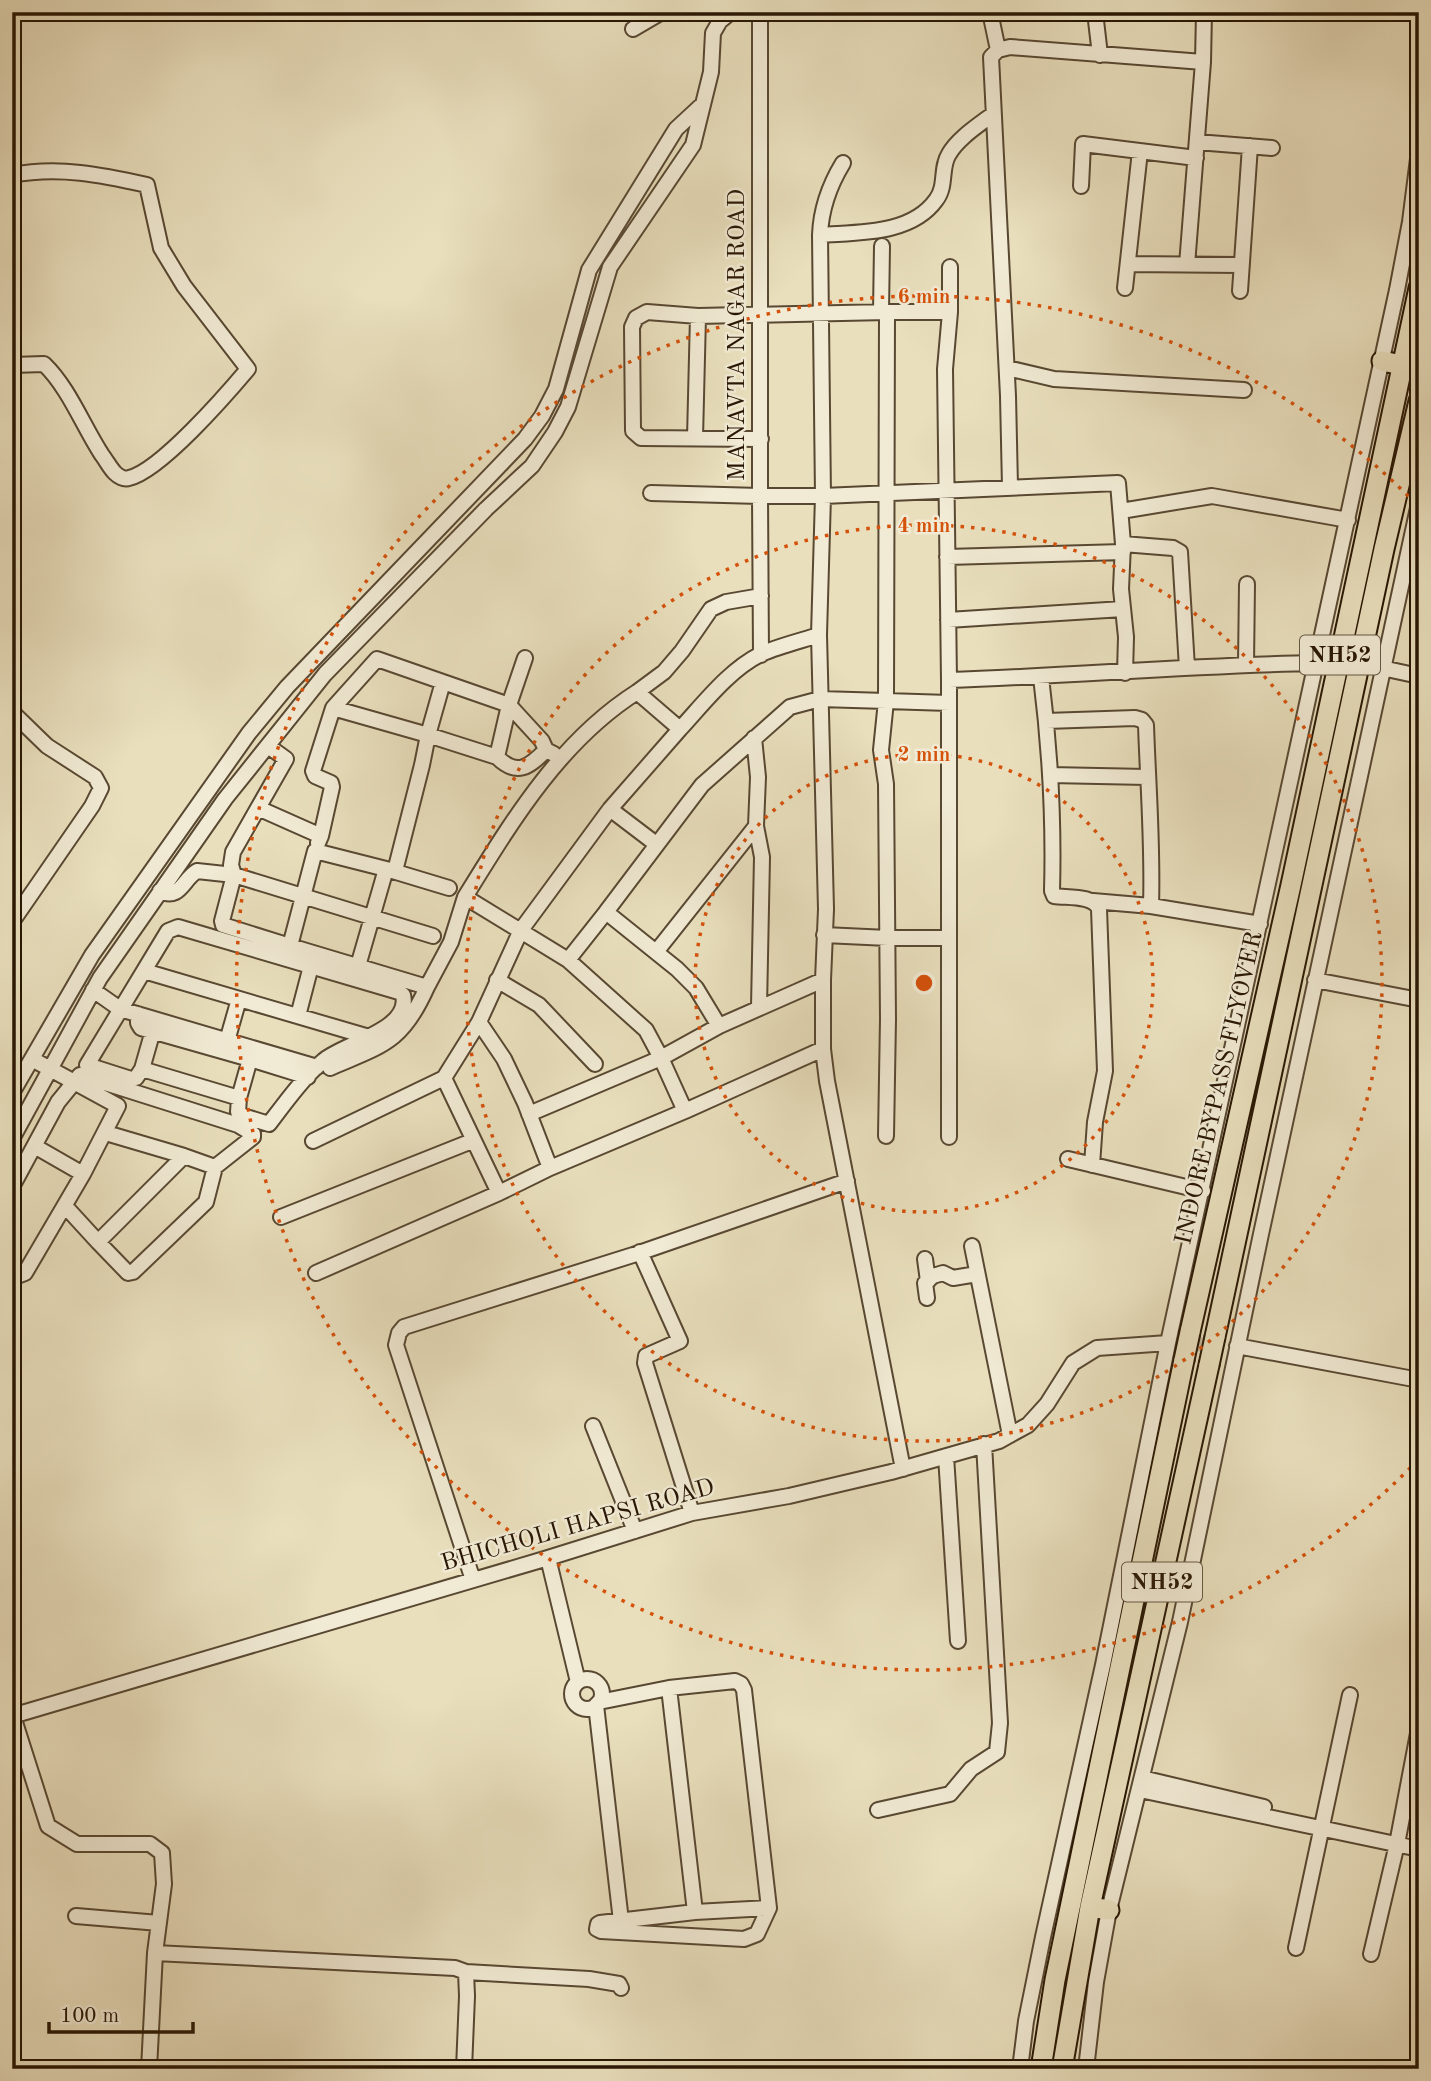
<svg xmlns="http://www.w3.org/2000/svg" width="1431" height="2081" viewBox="0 0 1431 2081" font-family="'Old Standard TT',serif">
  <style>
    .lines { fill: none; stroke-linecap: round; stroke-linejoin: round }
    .minor-tunnel { stroke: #c2b798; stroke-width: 14; stroke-dasharray: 14 7; stroke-linecap: butt }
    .minor-casing { stroke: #584832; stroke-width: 18 }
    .highway-casing { stroke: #281603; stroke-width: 23 }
    .minor { stroke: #f1ead4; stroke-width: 14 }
    .highway { stroke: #e9dfbd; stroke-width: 19 }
    .highway-bridge-casing { stroke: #281603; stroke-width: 23; stroke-linecap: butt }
    .highway-bridge { stroke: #e9dfbd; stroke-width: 19 }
    .ring { fill: none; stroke: #d5520b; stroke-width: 3.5; stroke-dasharray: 3.5 7 }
    .labels { text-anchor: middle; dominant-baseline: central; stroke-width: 5; stroke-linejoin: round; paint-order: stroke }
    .shield { fill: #f1ead4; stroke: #645642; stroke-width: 2 }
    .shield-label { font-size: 23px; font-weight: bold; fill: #281603 }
    .street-label { font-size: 24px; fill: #281603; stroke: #f1ead4 }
    .centre { fill: #d5520b; stroke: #f1ead4; stroke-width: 3.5 }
    .ring-label { font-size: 21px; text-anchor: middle; font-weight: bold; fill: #d5520b; stroke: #f1ead4; stroke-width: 5; stroke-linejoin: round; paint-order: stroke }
  </style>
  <rect width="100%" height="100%" fill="#e9dfbd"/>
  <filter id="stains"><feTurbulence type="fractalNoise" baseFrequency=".00286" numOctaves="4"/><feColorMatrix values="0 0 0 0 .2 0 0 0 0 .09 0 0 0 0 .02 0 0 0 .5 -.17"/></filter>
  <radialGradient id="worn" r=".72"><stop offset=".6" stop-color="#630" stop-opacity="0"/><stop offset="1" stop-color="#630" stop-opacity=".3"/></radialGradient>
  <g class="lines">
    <path class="minor-tunnel" d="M1168,1343L1237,1346"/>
    <g class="minor-casing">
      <path id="minor" d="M760,12V496H823L820,235C821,208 829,186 843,163
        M990,12L998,50
        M1095,12L1100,55
        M633,29L662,12
        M1197,142L1272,148
        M12,175C59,166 102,175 147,185L161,248L184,286L248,369C226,395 160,471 129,478C124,480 118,476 115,473C110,468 106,460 102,455C83,426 69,388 44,364L12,365
        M1081,186L1083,144L1196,158
        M820,235C858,232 911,235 936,200C947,186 940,168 949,154C958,138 979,125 993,114
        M1128,264L1241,265
        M1187,265L1203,62L1204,12
        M1125,288L1140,151
        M1240,291L1250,146
        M881,312L882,246
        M887,312H950L945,369L949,680V1137
        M950,312V267
        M1007,368L1054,379L1244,390
        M695,438L698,316
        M1010,487L1008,396L991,57L998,50L1010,47L1203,62
        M651,493L760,496L761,655
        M1121,511L1212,496L1348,520
        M1123,544L1173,548L1180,552L1187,668
        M947,557L1123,552
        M948,620L1123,609
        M819,635L823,496L1118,483L1123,544L1121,589L1126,637L1125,673
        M1246,664L1247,584
        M1382,668L1419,676
        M1041,677C1050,749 1054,819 1052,891L1054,896C1068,898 1094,895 1099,909L1105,1071L1095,1122L1092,1165
        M949,680C1072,676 1194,665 1317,663
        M443,682L428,735L497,757C517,777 529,767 546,750L554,754
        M637,692L664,672L682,651L711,609L726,602L761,596
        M333,708L377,659L509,705L542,741L546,750
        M12,712L47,746L95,777L101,788L92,806L12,922
        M1046,721L1135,718L1142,720L1146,725C1148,785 1153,845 1151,906
        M754,738L758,777L756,826L762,857L759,1007
        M497,757L509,705L525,658
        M1050,775L1147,777
        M258,808L286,759L268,746
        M321,836L332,787L331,783L315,776L313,771L333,708L428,735L422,765L395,871
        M656,844L610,809L680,729
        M449,888L386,869L315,851L290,946L427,987L451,942L465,897
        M160,891C180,901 183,879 197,871L234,875L433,936
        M1093,901L1151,906L1260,924
        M606,912L702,785L790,707L820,699L886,701L887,312L698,316L647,312L636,318L632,327L633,431L641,438L761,439
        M824,935L888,938H948
        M290,946L223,925L222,921L234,875L231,865L233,852L258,808L321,836L318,843
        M656,952L756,826
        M568,960L646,1030L661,1058L719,1026
        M358,966L386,869
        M144,971L369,1037
        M497,980L539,1005L595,1064
        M823,980L826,909L819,635C800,641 779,646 761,654C729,670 704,703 680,729L637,692C560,741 512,821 465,897L568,960L606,912L677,969L696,988L719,1026L823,980V1049L827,1081L903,1469
        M1315,980L1419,1000
        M93,990L120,1009L317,1067
        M138,1014V1023L141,1028L250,1059
        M298,1016L311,966
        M156,1020L142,1069L136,1078L131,1079L87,1065L168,931L178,927L399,992L403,995C412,1030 341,1044 323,1061C302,1079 285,1103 269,1124L243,1116L238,1112L239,1098
        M227,1041L239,999
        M330,1068C383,1045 402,1043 427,987
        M142,1069L239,1098L250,1059L308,1077
        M444,1078L479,1022
        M12,1093L92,955L249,733L287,687L525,439L542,416L556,389L589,270L676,129L703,104
        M529,1114L661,1058L685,1111L823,1049
        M106,1133L184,1156
        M886,1136L888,1019L886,784L881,750L886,701L949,703
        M12,1139L100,978L225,799L325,674L486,509L532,466L555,432L568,407L610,267L693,145L711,72L713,33L720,21L731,12
        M313,1141L444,1078L499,1193
        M36,1147L83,1174
        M1068,1159L1203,1191
        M550,1168L685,1111
        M12,1187L58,1102L80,1075L238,1125L253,1134V1137L215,1167L184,1156L98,1242L65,1206
        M281,1217L472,1141
        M98,1242L128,1273L133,1272L206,1202L215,1167
        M972,1246L1010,1435
        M640,1252L680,1341L646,1356L645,1363L692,1513
        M925,1259L928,1281
        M12,1271L20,1275L25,1273L83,1174L118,1106L32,1059
        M316,1273L499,1193L550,1168L525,1103L504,1059L479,1022L521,930L610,809
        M927,1298L925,1283L933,1276L943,1273L953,1278L977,1274
        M1237,1346L1419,1380
        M593,1426L635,1531
        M946,1456L958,1641
        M548,1558L578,1682
        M473,1580L396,1345L399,1333L404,1327L633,1255L847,1181
        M572 1694a15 15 0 1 1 30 0a15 15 0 1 1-30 0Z
        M669,1688L695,1912
        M599,1702L669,1688L735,1681L741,1684L744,1690L769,1908L695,1912L600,1923L598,1924L597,1929L601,1931L744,1939L757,1934L769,1908
        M596,1705L621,1921
        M12,1716L548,1558L692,1513L789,1496L891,1472L999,1441L1028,1425L1047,1404L1073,1363L1097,1348L1168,1343
        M13,1716L48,1826L77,1844H150L162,1853L164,1884L155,1953L149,2069
        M1142,1778L1264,1807
        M1140,1790L1419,1849
        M878,1810L950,1794L971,1769L997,1752L1000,1723L984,1444
        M76,1916L159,1923
        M1296,1948L1350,1695
        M155,1953L455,1968L466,1972L467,1996L464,2069
        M1371,1954L1397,1844L1419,1728
        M466,1972L589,1979L619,1984L621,1988
        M1020,2069L1026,2021L1043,1937L1103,1665L1168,1343L1397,290L1410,222L1419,151
        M1086,2069L1096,1982L1109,1910L1180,1622L1261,1234L1419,503"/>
    </g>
    <g class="highway-casing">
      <path id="highway" d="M1382,361L1402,365
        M1190,1332L1291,885L1419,288
        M1215,1337L1384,549L1419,401
        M1090,1907L1109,1910
        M1041,2069L1055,1980L1184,1360
        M1062,2069L1090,1907L1209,1365"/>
    </g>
    <use href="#minor" class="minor"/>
    <use href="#highway" class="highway"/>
    <g class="highway-bridge-casing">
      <path id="highway-bridge" d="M1184,1360L1190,1332
        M1209,1365L1215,1337"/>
    </g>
    <use href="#highway-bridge" class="highway-bridge"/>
  </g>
  <g class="ring">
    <circle cx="924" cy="983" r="229"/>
    <circle cx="924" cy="983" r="458"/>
    <path d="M1418 1460A687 687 0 1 1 1418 506"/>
  </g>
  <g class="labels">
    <g class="shield">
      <rect x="1300" y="635.5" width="80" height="39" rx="5"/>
      <rect x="1122" y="1562.5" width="80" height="39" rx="5"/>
    </g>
    <g class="shield-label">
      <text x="1340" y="655">NH52</text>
      <text x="1162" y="1582">NH52</text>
    </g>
    <g class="street-label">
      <text transform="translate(738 335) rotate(-90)">MANAVTA NAGAR ROAD</text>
      <text transform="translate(1220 1088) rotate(-77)">INDORE BYPASS FLYOVER</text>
      <text transform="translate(578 1526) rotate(-16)">BHICHOLI HAPSI ROAD</text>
    </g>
  </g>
  <circle cx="924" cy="983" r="10" class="centre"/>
  <g class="ring-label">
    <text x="924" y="303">6 min</text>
    <text x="924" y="532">4 min</text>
    <text x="924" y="761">2 min</text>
  </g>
  <rect width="1431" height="2081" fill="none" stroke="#e9dfbd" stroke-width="42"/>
  <rect x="14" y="14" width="1403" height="2053" fill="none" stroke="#281603" stroke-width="3.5"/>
  <rect x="21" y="21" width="1389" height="2039" fill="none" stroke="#281603" stroke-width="2"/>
  <path d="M49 2022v10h144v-10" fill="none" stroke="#281603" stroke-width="3.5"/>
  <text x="60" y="2022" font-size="21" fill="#281603" stroke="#f1ead4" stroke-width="5" paint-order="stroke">100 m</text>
  <rect width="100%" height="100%" filter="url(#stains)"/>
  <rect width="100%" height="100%" fill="url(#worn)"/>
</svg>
